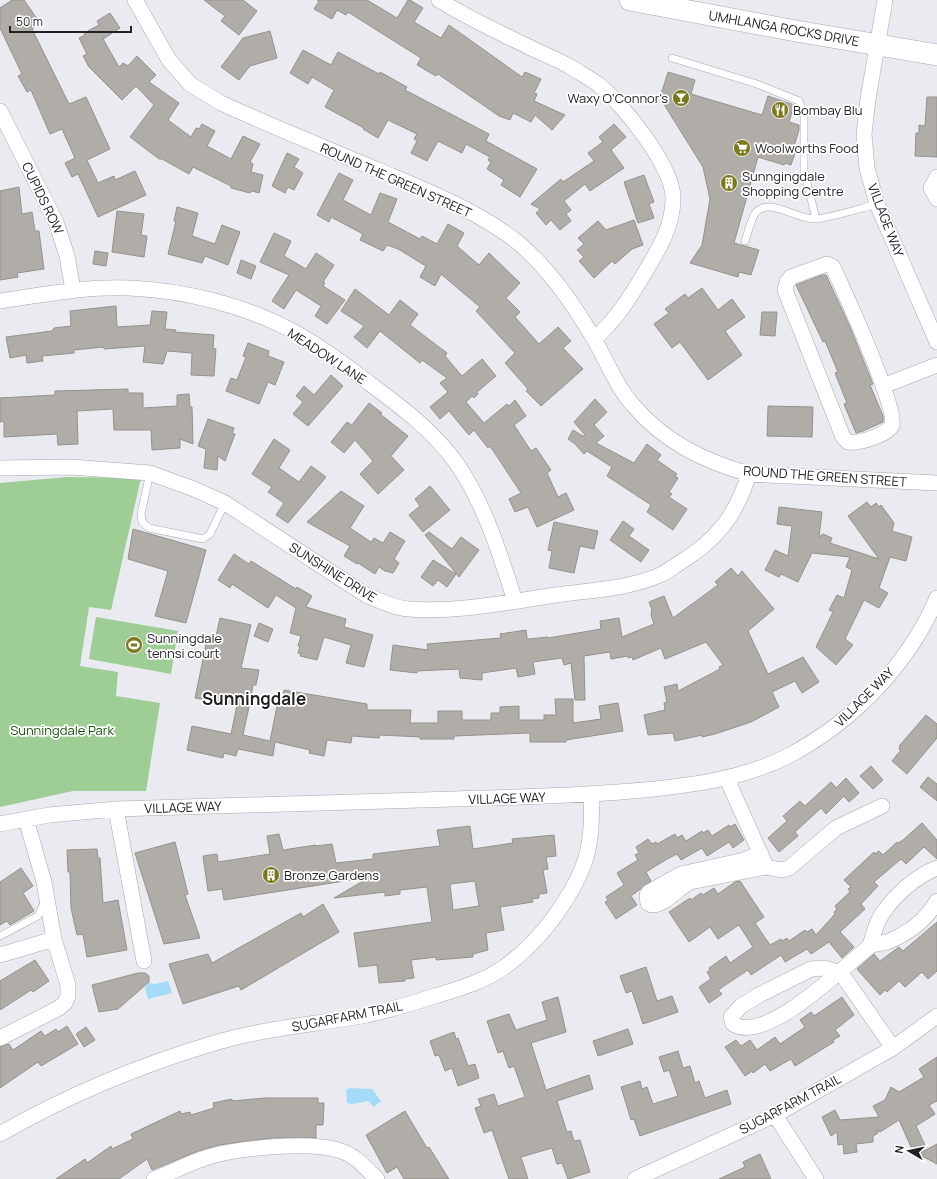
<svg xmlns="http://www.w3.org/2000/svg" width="937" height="1179" viewBox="0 0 937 1179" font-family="Manrope,sans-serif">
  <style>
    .green { fill: #9fcd96 }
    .water { fill: #a5daf9 }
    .building { fill: #b0aca7; stroke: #95918c; fill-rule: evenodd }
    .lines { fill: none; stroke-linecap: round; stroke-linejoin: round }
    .service-casing { stroke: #a6a8ae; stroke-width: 8 }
    .minor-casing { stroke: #a6a8ae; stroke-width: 16 }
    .secondary-casing { stroke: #a6a8ae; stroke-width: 22 }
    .service { stroke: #fff; stroke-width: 7 }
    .minor { stroke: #fff; stroke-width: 15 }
    .secondary { stroke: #fff; stroke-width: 21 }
    .labels { text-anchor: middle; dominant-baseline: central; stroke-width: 3.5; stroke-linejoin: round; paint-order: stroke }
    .street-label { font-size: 13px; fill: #212224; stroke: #fff }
    .poi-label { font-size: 13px; fill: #212224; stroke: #fff; text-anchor: start }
    .park-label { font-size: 13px; fill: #195209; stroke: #fff }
    .district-label { font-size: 17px; font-weight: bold; fill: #212224; stroke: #fff }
  </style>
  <rect width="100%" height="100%" fill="#e9ebf1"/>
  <path class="green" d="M67,477L141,478L111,610L89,607L80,666L118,672L116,696L160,703L146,791H73L0,807V483Z
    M96,617L178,631L171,674L89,659Z"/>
  <path class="water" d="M168,981L172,993L148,999L145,988L149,983L155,984Z
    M349,1088L372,1089L381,1101L374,1107L368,1101L352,1104L347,1103L346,1090Z"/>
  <path class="building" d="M12,0H24L40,23L32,29L69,104L86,97L110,149L87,160L98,183L114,176L115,180L135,171L146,195L98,217L78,174L72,177L65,163L75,158L62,129L50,134L31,90L27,92L18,76L22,74L0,28V8Z
    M204,0H243L257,11L239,35L221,21L225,16Z
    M317,0H367L397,18L408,0H410L423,8L414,22L441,38L449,25L522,77L525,72L541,79L534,93L537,94L534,101L565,115L552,130L535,115L531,122L513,113L510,120L499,116L438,74L436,76L417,65L421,58L348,12L346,15L337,10L332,19L314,9L319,1Z
    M110,13L120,28L103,39L119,67L123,63L128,66L137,56L156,75L149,82L179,103L168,120L191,137L196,128L199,129L202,124L215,131L207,146L231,159L243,136L260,144L250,162L253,164L251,172L263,175L259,193L252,191L250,193L231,188V186L193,167L189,174L162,159H159L130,137L154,105L136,86L122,100L89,67L83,56L87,54L79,38L85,35L84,33L99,25L97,21Z
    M270,31L277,58L250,66L239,80L221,67L243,38Z
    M303,50L331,65L338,52L379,74L380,72L407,87L405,90L489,134L486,141L537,169L520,197L501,185L504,180L487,169L491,162L488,160L490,157L466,144L462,153L438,141L427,161L411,153L417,141L414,139L417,134L388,120L378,138L363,129L364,128L325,107L334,90L312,77L308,84L290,73Z
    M668,72L695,80L691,94L762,115L768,96L794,105L789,122L799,125V130L794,146L797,147L791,165L785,163L784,165L758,157L734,243L759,250L751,275L739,272L738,277L690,263L702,245L710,199L703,167L660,98Z
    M927,97H937V157L915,156L916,133H919V125L925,126Z
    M614,124L626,137L611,150L624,168L590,191L585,184L564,201L571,210L566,214L571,221L560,230L551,220L546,225L536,213L540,209L531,204L561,179L563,182L594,161L588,153L603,142L599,137Z
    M287,153L299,159L294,167L303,173L294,190L288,187L285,193L272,186Z
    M339,173L353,180L343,200L371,215L380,193L397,199L388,222L420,239L422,236L437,244L448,224L464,233L457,246L479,265L489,253L520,283L506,298L520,312L515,317L539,344L558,327L571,341L563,348L583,369L541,406L526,391L528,389L505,363L515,353L476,311L480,307L441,274L435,286L420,277L426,266L398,249L387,245L383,251L360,240L363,234L331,217L329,222L317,215Z
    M644,175L654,202L649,204L654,218L638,223L624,182Z
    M19,187L22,214L32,212L35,231H39L44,269L17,273L18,277L0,280V191Z
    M177,207L198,213L192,236L215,244L222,225L240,232L228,265L205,256L202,263L168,254L176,221H174Z
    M117,211L144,214L141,235L147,236L144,257L112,252Z
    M634,220L643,245L632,249L615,264L612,261L594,278L579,261L584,257L577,250L584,244L578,238L598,221L606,230Z
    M274,233L291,241L284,256L306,269L316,253L334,265L323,282L325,283L323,286L345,300L327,324L315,316L321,306L296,290L284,309L272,301L289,275L260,262Z
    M95,251L108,253L106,266L93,264Z
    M241,260L256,266L251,279L237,273Z
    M822,275H826L850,327L873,384L870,385L883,416V422L863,431L856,433L844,404L847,403L835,373L838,372L825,341L823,342L796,285Z
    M702,288L718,310L732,299L745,317L725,331L742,355L708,380L680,342L672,348L654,324L669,313L665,309L685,294L688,298Z
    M355,289L389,315L400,300L418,314L410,325L447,353L445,356L462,376L482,359L496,376L477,392L478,394L474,398L472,396L466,402L484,423L507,404L509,406L515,400L526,416L514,425L531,451L536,448L551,470L547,473L558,497L566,493L574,510L537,527L528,507L515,512L509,499L521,493L490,446L488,448L474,430L469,435L449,411L440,419L430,407L448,392L440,383L447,378L422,360L420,363L380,331L367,348L354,337L364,326L341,311Z
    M116,306L117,327L150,325L152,311L167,312L165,329L176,330L175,332L214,335L213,348L216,349L214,376L191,375L192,353L167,351L163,364L143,362L145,346L104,349V347L74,350V353L42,356L43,361L27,363L26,355L10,358L6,337L52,331L54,328L71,326L70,311Z
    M762,312H777L775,336L760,335Z
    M248,343L269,351L268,356L284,362L275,385L268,382L259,404L226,391L231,378L237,380L246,357L243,356Z
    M331,375L343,386L308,426L293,414L303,402L296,396L304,386L314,395Z
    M128,389V393H143V408L177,406V395L189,394L190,407H192L193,444L180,439V448L152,450L151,430H114L113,409L77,411L78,444L58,445L57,434L4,437V421L0,422V398L55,395V391Z
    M595,399L607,412L594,425L604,436L596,443L634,463L647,444L661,455L657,460L677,474L675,476L678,478L669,492L672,494L669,497L687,509L673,530L647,512L651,505L607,476L612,467L587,451L584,454L575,444L568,439L573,430L583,436L585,435L574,422Z
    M369,403L382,413L380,414L408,436L391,456L404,470L378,494L360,474L373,461L355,440L344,453L331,442L347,422L352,425Z
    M768,406L813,407L812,437L767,436Z
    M208,419L234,428L232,433L235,434L225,461L218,456L217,470L204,468L206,449L198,446Z
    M274,439L290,450L279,468L299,482L311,466L326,477L288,523L276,515L284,503L268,492L272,487L252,474Z
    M430,486L450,510L423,532L409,515L420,506L415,499Z
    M341,491L364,506L350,528L371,542L374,538L383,543L390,532L405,541L394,559L399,563L393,573L385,571L379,567L375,574L358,563L357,564L344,556L350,546L307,522Z
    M867,502L871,507L876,503L879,507L881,505L894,523L892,531L912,537L906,561L890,557L879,588L888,593L879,608L864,600L845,639L853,645L836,665L816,647L833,612L829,610L837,595L844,598L852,570L846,567L850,557L812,553L798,582L781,574L779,577L765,570L775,550L788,556L792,526L777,524L779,507L822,512L819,537L823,534L832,538L830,543L879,559L848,516Z
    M623,521L634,529L629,536L649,550L641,562L610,540Z
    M554,522L598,531L594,549L580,546L574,573L549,568L552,551L548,550Z
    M133,529L206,550L186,623L155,616L168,571L128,559Z
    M429,532L452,549L461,537L479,550L459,577L425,535Z
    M234,554L249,564L251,561L296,589L297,587L312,596L306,607L346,619L344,627L373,635L364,667L346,663L351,645L324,637L317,660L300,656L301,654L298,653L300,646H298L301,636L290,633L296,608L276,595L268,608L232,584L230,588L218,580Z
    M433,560L456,574L447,587L438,580L433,586L421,577Z
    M731,568L738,576L742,571L774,609L748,631L768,674L803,657L819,682L802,693L795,681L772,692L779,707L751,722L715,734L702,737V735L675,741L673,733L648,735L644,715L665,710L664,703L667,702L664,687L677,684L678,691L720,669L719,667L723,665L706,642L665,659L661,648L633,660L632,657L628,658V656L611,659L610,652L584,656L585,700H575L571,663L564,665L562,658L533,662L535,674L518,677L516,668L482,673V680L460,678L459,669L417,671V673L390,670L393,645L428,650L427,644L501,638L500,634L526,630L527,638L529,639L548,637V638L601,629L600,621L619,618L622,637L654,624L651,615L652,610L649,602L664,596L673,618L718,585L715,582Z
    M220,618L251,625L241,668L259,670L256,685H253L249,707L195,698L208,635L216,636Z
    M259,623L273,629L268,642L254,636Z
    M284,690L367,704V710H411L410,723H438V711H462V720H491V713H500V707L519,706V720H544V715H556L555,699H573V723L601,719L599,706L618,703L623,731L566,740V742H530V733L454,736V739H420V737L380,735L379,738L352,736L351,743L327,740L324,756L309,753L310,750L275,742L273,756L238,749L236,756L224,753L223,758L187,750L192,726L231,734L237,705L249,707L243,735L270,741L277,706L281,707Z
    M926,715L937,724V738L907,774L892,761L901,750L899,749L900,745Z
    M871,766L883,780L873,789L860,776Z
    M928,777L937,784V801L920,787Z
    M846,778L859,793L849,802L844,796L826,814L821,808L795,832L798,836L779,852L768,838L787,821L783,816L800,801L805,806L831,782L836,788Z
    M922,823L937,840V859L924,847L906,864L901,859L874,882L878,886L861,904L865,909L840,932L854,947L842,958L829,942L811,954L807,949L785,962L781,955L751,975L748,970L718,990L722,994L709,1003L699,987L711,979L707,972L710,970L709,968L726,956L730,963L753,947L739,925L718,939L710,927L689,942L669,912L690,898L691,900L701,893L703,895L714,888L718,894L735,882L740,881L764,917L755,923L770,945L781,939L782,941L787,938L789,941L805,930L807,932L812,929L816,935L835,914L834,912L837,909L835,906L850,892L848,889L851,887L844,880L874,852L875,854L879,851L883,855L897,842L898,843L903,840Z
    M735,824L744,840L733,848L729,842L707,856L702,848L681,860L677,854L667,859L646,872L651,881L631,896L637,905L616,919L605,902L608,900L606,897L624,885L617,873L638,860L635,855L639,853L636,847L648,839L652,844L656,842L657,844L675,834L677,838L682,835L686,841L702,831L703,833L708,830L712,836L729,825L730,827Z
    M470,826L473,849L513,843L512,839L554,835L556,856L546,857L548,869L543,870L547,893L539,894V898L532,899L533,902L500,907L504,930L486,933L488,950L473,954V957L436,960V957L411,960L414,978L405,979V981L379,983L377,965L359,967L354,933L432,922L427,887L400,890V894L385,896V892L334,898L370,877L224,900L222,889L208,891L203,856L217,854L218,862L270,854L267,836L279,834L283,850L316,845V846L332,844L336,863L373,859V854L440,846L437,830ZM475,881L479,906L453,910L450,884Z
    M175,842L188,894L185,895L200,938L164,944L135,853Z
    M97,849L98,858H100L103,903L118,900L127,950L87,957L83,934L77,935L71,908L70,872H68L67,850Z
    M21,868L33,886L23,893L34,911L10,925L7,921L0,925V882Z
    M323,904L339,932L241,990L239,986L183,1004L169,964L208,954L212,963L301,913L303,917Z
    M937,922V971L928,979L922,972L905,987L899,981L887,992L885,990L880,995L857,969L874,954L880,961L899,947L903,951Z
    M35,960L49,981L33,992L31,990L0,1010V981Z
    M646,967L657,1001L672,996L678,1012L643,1024L632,991L626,993L620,976Z
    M138,973H145L149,976V982L118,1009L99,1012L92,985Z
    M558,997L566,1032L531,1043L546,1090L589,1075L593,1089L557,1101L567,1132L571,1131L574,1141L580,1140L590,1172L568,1179L562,1163L557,1164L552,1148L521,1157L528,1179H509L492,1130L484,1133L475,1108L481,1106L478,1099L494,1094L498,1106L525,1097L514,1066L509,1068L503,1051L498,1053L487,1021L509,1014L516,1030L547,1020L542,1002Z
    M842,997L854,1015L835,1030L840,1036L833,1040L834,1042L795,1066L791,1059L770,1071L765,1064L753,1073L752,1071L745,1076L725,1047L736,1040L741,1046L750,1040L757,1050L775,1037L780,1044L805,1027L800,1020L811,1012L814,1016Z
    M67,1026L78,1044L41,1066L38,1062L0,1088V1047L9,1044L13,1050L41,1031L45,1036L56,1029L58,1032Z
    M86,1027L95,1040L84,1047L76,1034Z
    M628,1029L633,1044L598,1056L593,1041Z
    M454,1032L456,1039L458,1038L468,1066L475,1064L479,1078L458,1086L452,1068L445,1071L439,1055L435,1056L430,1041Z
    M678,1051L683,1068L690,1066L695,1083L699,1081L705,1098L727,1090L731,1104L640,1136L634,1119L631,1120L621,1087L640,1081L642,1089L647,1087L653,1104L678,1096L669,1070L664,1072L659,1057Z
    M937,1057V1101L929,1105L935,1114L916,1126L925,1145L911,1147L899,1120L880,1132L876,1130L878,1133L873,1136V1142L856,1144L857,1152L844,1154L843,1144L838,1145L837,1132L831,1136L822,1117L835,1110L840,1120L879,1117L873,1106L885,1100L891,1087L899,1092L924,1077L919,1069Z
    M265,1098H318V1103H324L323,1125H316V1138H272L219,1145L198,1151L152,1170L147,1159L119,1179H56L85,1159L87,1163L111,1146L112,1149L133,1139L131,1134L180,1111L181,1114L190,1112L191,1115L214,1108L213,1103L232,1099V1101Z
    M405,1111L427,1148L429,1147L449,1179H404L397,1167L387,1173L366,1135Z
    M937,1144V1164L918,1154Z
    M760,1154L771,1179H719L745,1167L743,1162Z"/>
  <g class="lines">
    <g class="service-casing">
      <path id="service" d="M672,58L757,84L799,101L804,114V171L816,219
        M745,241C748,233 751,219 756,212C770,197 799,221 817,219C837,216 858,209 877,204
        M150,473L141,514L142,522L149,528L203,539L210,534L225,503
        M0,936L38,916L45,901"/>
    </g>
    <g class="minor-casing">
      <path id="minor" d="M135,0L169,60L190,84L221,103C273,127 326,148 378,170C425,190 474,209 515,240C547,266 573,303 594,339C607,361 616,386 633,405C664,442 704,461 749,474L937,483
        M439,0C469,19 501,33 533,49C546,55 561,61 574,69C582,74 591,79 599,85C623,104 675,169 673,200C672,229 658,250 644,274C629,299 616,320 594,339
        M885,0L868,99L864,134L867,168L877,204L937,342
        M0,111L56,222L67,256L73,290
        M937,177L931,188L937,199
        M827,264L833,267C844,291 898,408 892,425C888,435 858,444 848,442L843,437L785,290L787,282L791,277Z
        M0,301C42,295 86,286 129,288C184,290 249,306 298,334C322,348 346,365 369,383C400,406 434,431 457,464C485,505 500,554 515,601
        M883,386L937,365
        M0,468L71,467L150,473L194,489L225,503L366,595C380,601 394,608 409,609C458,613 508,602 556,595C591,590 628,589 660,575C667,572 674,566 681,562C718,539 736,515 749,474
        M727,779L765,864
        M116,809L144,961
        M0,824L49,815L116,809C229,805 342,802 454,799C518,797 581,796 644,790C693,785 743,779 788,756C853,722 908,665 937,598
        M761,854L740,861L681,874L649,892L647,895L648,903L652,905C665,905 678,888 690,882L766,867L782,870L789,868L836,828L882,806
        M870,946C873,935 876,923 882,914C895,895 916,876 937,868
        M0,955L54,939
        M0,1038L59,1008L65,1003L68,996V985L54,939L44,882L26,819
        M893,1048L841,973L824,968L811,969L759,995L741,1006L731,1017L733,1024C766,1045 844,966 869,947C874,943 883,944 889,941C909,933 926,920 937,901
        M775,1115L816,1179
        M0,1134C68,1095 143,1064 218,1042C266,1028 318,1024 367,1015C390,1010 413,1003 435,996C458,989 483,982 503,968C522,955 544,932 557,913C586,872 594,845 591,795
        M154,1179C172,1172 189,1163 208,1157C238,1148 308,1141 338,1150C354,1154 366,1168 377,1179
        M635,1179L775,1115L893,1048L937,1016"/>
    </g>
    <g class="secondary-casing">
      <path id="secondary" d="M630,0L796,31L937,55"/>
    </g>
    <use href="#service" class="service"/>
    <use href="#minor" class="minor"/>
    <use href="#secondary" class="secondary"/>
  </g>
  <defs>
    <g id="bar-disc" transform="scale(0.9)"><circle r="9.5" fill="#7b781f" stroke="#fff"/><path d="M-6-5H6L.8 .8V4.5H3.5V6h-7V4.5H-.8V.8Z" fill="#fff"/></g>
    <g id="restaurant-disc" transform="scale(0.9)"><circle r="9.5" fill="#7b781f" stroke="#fff"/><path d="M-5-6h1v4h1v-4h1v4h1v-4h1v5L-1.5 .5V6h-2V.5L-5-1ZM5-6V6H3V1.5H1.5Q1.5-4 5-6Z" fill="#fff"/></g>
    <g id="supermarket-disc" transform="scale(0.9)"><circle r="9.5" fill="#7b781f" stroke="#fff"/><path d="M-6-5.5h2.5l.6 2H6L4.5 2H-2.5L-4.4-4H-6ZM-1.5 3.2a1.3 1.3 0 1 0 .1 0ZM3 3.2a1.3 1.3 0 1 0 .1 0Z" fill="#fff"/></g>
    <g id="building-disc" transform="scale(0.9)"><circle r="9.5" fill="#7b781f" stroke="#fff"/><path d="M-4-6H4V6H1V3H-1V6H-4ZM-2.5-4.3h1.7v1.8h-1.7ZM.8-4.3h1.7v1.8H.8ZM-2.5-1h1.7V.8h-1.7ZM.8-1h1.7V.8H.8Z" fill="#fff"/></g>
    <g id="stadium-disc" transform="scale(0.9)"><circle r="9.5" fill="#7b781f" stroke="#fff"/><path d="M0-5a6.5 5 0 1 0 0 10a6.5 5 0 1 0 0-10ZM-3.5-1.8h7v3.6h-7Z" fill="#fff"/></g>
  </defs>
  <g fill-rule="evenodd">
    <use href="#bar-disc" x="681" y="98"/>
    <use href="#restaurant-disc" x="780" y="110"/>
    <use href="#supermarket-disc" x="742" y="148"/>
    <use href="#building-disc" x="729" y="183"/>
    <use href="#stadium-disc" x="134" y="645"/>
    <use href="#building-disc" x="271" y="875"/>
  </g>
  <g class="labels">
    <g class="street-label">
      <text transform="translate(784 28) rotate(10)">UMHLANGA ROCKS DRIVE</text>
      <text transform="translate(396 180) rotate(24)">ROUND THE GREEN STREET</text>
      <text transform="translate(43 198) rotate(64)">CUPIDS ROW</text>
      <text transform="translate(886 220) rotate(69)">VILLAGE WAY</text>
      <text transform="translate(327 356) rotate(33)">MEADOW LANE</text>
      <text transform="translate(825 476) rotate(4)">ROUND THE GREEN STREET</text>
      <text transform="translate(333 572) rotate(32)">SUNSHINE DRIVE</text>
      <text transform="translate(864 697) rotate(-45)">VILLAGE WAY</text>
      <text transform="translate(507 798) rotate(-2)">VILLAGE WAY</text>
      <text transform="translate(183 807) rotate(-2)">VILLAGE WAY</text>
      <text transform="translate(347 1016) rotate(-11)">SUGARFARM TRAIL</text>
      <text transform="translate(790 1104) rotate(-28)">SUGARFARM TRAIL</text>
    </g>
    <g class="poi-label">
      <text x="668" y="98" text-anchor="end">Waxy O'Connor's</text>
      <text x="793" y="110">Bombay Blu</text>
      <text x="755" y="148">Woolworths Food</text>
      <text x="742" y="176">Sunngingdale<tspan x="742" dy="15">Shopping Centre</tspan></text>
      <text x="147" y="638">Sunningdale<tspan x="147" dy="15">tennsi court</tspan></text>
      <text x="284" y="875">Bronze Gardens</text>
    </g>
    <g class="park-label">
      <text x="62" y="730">Sunningdale Park</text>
    </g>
    <g class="district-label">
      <text x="254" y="698">Sunningdale</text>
    </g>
  </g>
  <g transform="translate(909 1151) rotate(279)" stroke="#ffffff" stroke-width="3" paint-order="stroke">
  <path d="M0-3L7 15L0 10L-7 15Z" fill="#212224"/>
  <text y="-6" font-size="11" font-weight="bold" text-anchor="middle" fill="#212224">N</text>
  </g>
  <path d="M10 26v6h121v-6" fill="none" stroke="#212224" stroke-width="2"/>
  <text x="16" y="26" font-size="12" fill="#212224" stroke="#ffffff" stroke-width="3" paint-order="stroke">50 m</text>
</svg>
